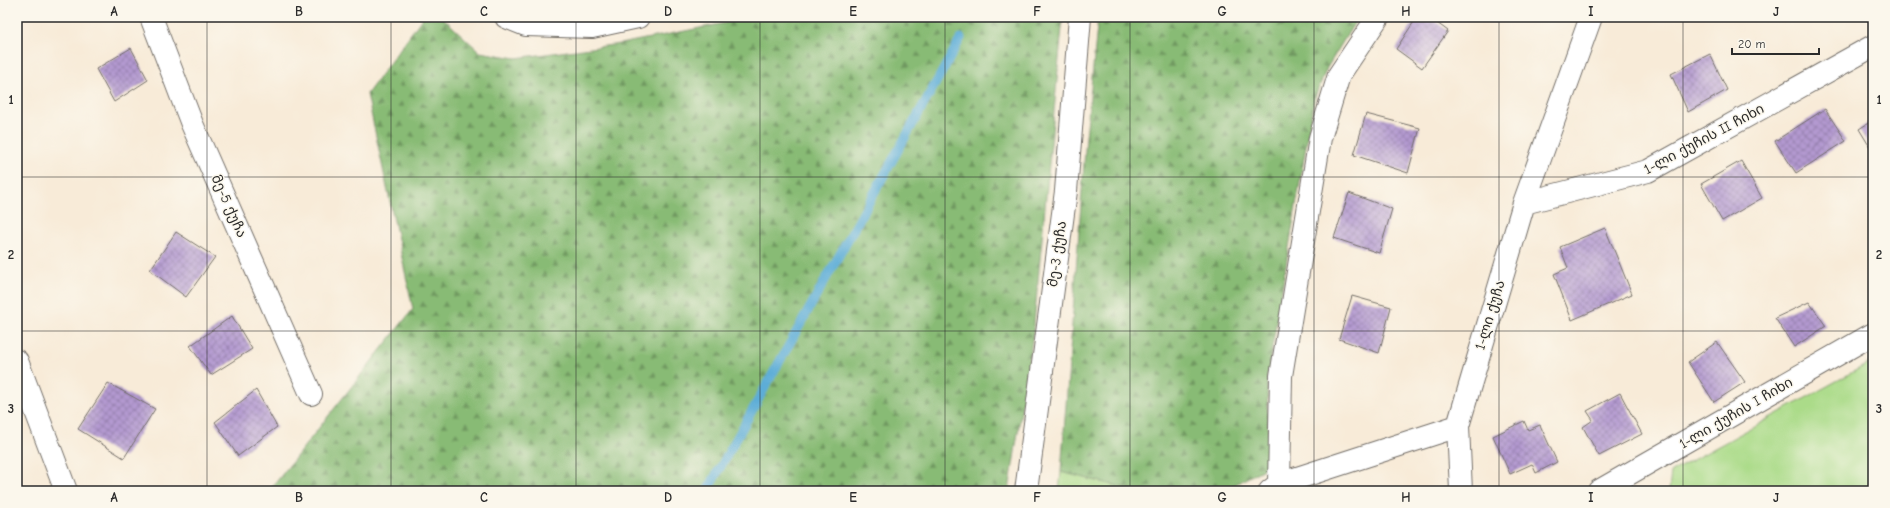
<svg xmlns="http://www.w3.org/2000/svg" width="1890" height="508" viewBox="0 0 1890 508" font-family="'Comic Neue','Noto Sans Georgian',sans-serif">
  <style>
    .grass { fill: #abdb89; stroke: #6b835a }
    .forest { fill: url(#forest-firs); stroke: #5a7350 }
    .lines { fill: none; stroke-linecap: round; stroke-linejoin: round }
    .stream { stroke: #5dadd7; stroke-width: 9 }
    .building { fill: url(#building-cross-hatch) }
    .minor-casing { stroke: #736e68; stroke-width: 24 }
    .minor { stroke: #fff; stroke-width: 22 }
    .grid { fill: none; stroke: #2b2b2b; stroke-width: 1; stroke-opacity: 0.55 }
    .labels { text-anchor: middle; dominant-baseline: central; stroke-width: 3; stroke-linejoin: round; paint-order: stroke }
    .street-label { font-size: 14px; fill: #2b2b2b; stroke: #fbf7ec }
    .neatline { fill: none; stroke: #2b2b2b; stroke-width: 1.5 }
    .grid-label { font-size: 13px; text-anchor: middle; font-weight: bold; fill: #2b2b2b }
  </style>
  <defs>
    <pattern id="forest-firs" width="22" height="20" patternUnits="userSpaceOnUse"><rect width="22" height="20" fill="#88bb75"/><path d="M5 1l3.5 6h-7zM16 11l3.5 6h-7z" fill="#6f9860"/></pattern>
    <pattern id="building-cross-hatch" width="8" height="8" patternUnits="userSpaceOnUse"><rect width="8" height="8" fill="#b399d0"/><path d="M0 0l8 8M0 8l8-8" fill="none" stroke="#927da9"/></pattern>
  </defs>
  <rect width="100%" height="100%" fill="#fbf7ec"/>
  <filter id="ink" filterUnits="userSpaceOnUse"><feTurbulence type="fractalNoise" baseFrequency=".025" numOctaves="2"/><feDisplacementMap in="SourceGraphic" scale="8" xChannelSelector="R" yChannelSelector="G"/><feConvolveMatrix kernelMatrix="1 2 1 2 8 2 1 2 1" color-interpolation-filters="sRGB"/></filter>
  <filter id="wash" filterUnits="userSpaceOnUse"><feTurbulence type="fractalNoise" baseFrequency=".012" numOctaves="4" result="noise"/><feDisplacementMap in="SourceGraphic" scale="16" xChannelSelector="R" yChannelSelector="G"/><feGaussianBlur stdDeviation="0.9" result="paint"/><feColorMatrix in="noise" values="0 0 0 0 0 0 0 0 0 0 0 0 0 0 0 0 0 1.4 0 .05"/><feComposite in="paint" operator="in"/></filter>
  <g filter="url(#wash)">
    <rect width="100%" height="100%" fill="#f8ebd8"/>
    <path class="grass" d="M1873,361V491H1669L1671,472Z
      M1061,472L1138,491H1059Z"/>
    <path class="forest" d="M423,17H442L480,52L516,58L620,44L745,19L750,17H1063L1033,334L1009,491H269L413,309L367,94Z
      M1098,17H1358L1327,68L1314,99L1267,378L1269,466L1223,491H1138L1061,472L1086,137Z"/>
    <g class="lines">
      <path class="stream" d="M707,491L961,38"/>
    </g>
    <g id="blocks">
      <path class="building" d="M1417,17H1429L1448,31L1422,68L1396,49Z
        M131,48L148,80L114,102L96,69Z
        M1710,54L1727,90L1688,112L1671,74Z
        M1825,109L1846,141L1796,173L1775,141Z
        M1366,114L1420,128L1408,173L1354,155Z
        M1873,120V152L1859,129Z
        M1741,161L1762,198L1722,221L1701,184Z
        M1349,193L1392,209L1379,253L1334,238Z
        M1605,228L1632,294L1572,320L1554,274L1568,268L1560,247Z
        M176,232L215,257L186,297L150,270Z
        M1352,296L1391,307L1379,353L1339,339Z
        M1809,302L1826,326L1794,347L1775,318Z
        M232,316L252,349L211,375L190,346Z
        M1717,342L1745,382L1714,402L1688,362Z
        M108,383L155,409L124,458L78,429Z
        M256,390L277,427L238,456L215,422Z
        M1620,393L1642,434L1599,456L1583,427L1593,420L1587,411Z
        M1524,421L1528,430L1540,425L1557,462L1536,473L1532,464L1510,474L1493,436Z
        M203,488V491H149V490Z"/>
    </g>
  </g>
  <g filter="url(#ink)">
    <use href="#blocks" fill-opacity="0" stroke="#736e68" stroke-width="1"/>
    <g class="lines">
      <g class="minor-casing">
        <path id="minor" d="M151,17L192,124L311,394
          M506,17L526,25L592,27L638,17
          M1524,203L1648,171L1873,46
          M17,361L66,491
          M1458,426L1461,491
          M1279,484L1281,376L1320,138L1339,75L1378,17
          M1026,491L1066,191L1080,17
          M1270,491L1279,484L1458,426L1524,203L1591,17
          M1599,491L1873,334"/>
      </g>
      <use href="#minor" class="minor"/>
    </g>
  </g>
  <path class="grid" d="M207,17V491M391,17V491M576,17V491M760,17V491M945,17V491M1130,17V491M1314,17V491M1499,17V491M1683,17V491M17,177H1873M17,331H1873"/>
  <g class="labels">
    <g class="street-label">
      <text transform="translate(1704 139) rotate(-28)">1-ლი ქუჩის II ჩიხი</text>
      <text transform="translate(229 206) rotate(66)">მე-5 ქუჩა</text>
      <text transform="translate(1057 254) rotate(-82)">მე-3 ქუჩა</text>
      <text transform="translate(1490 315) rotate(-73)">1-ლი ქუჩა</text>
      <text transform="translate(1736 413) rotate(-30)">1-ლი ქუჩის I ჩიხი</text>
    </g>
  </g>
  <rect width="1890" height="508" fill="none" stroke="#fbf7ec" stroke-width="44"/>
  <path d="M1732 48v6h87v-6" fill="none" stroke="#2b2b2b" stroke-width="2"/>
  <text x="1738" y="48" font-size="12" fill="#2b2b2b" stroke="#fbf7ec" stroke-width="3" paint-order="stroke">20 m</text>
  <rect x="22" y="22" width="1846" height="464" class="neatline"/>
  <g class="grid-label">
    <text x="114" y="16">A</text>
    <text x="299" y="16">B</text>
    <text x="484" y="16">C</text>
    <text x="668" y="16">D</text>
    <text x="853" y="16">E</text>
    <text x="1037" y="16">F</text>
    <text x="1222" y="16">G</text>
    <text x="1406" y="16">H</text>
    <text x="1591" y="16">I</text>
    <text x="1776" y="16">J</text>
    <text x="11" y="104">1</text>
    <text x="1879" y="104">1</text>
    <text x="11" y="259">2</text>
    <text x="1879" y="259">2</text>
    <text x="11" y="413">3</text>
    <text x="1879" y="413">3</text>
    <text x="114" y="502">A</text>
    <text x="299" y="502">B</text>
    <text x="484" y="502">C</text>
    <text x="668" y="502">D</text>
    <text x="853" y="502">E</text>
    <text x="1037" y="502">F</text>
    <text x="1222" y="502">G</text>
    <text x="1406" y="502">H</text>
    <text x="1591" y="502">I</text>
    <text x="1776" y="502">J</text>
  </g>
</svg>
